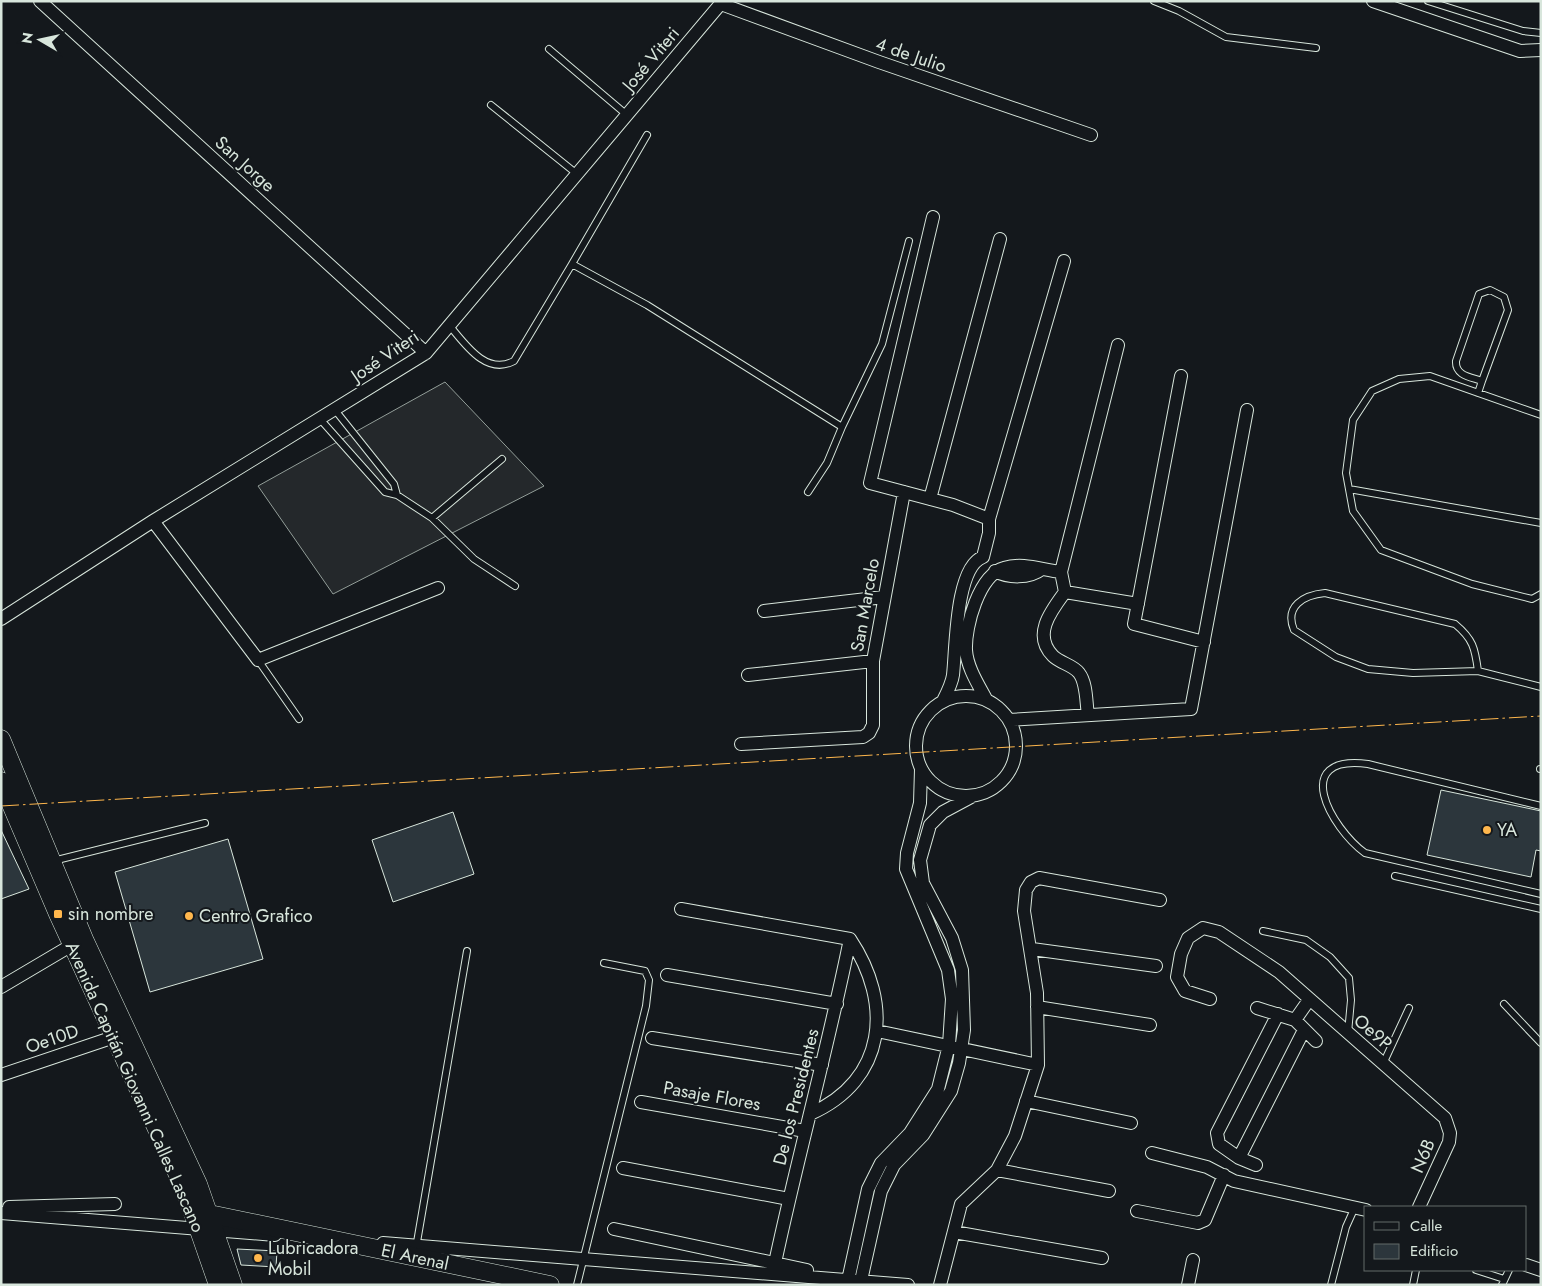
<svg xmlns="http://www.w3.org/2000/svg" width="1542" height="1286" viewBox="0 0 1542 1286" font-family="Jost,sans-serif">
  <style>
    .parking { fill: #24282b; stroke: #939e99 }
    .building { fill: #2c363c; stroke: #d8e6dc }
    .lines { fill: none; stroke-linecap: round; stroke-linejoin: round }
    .lane-casing { stroke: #d8e6dc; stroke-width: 8 }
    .street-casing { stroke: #d8e6dc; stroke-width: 14 }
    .secondary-casing { stroke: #d8e6dc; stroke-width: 19 }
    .lane { stroke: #14181c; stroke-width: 6 }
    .street { stroke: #14181c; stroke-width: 12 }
    .secondary { stroke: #14181c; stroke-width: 18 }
    .power { stroke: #ffb74d; stroke-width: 1; stroke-dasharray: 18 4 2.5 4; stroke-linecap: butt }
    .poi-dot { fill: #ffb74d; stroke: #14181c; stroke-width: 2 }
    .labels { text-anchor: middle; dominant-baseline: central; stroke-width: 4; stroke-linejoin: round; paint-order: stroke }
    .street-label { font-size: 18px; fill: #d8e6dc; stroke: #14181c }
    .poi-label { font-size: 18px; fill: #d8e6dc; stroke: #14181c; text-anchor: start }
  </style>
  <rect width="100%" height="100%" fill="#14181c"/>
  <path class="parking" d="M445,382L544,486L333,594L258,486Z"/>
  <path class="building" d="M1441,790L1541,811V851L1536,850L1531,877L1427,855Z
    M453,812L474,874L393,902L372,840Z
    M1,830L29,889L1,899Z
    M228,839L263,959L150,992L115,872Z
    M237,1249L277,1251L276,1267L241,1265Z"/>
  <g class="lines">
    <g class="lane-casing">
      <path id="lane" d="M1154,1L1179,11L1226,37L1316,48
        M1428,1L1523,31L1541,33
        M549,49L627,115
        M491,105L577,174
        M572,264L647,135
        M449,325C465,344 486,376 514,361L572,264L647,305L842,427L827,463L808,492
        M1478,393L1482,381L1508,310L1504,297L1490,290L1479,294L1456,361C1455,376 1471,377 1482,381
        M335,410L394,484L397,495
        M1541,415L1430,376L1399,379L1372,391L1353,420L1346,473L1353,511L1381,550L1472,584L1532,599L1541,594
        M320,419L385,492L397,495L432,518L502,459
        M842,427L882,344L909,241
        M1349,489L1541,523
        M432,518L474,559L515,586
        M258,660L299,719
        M1478,671C1475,648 1473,639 1455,624L1325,593C1304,595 1284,606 1294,630L1336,657L1368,669L1413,673L1478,671L1541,687
        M1540,769H1541
        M1541,806L1368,764C1289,754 1331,828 1365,853L1541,894
        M53,861L205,823
        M1395,876L1541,909
        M1263,931L1306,940L1330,957L1349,978L1351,1000L1348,1033
        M1504,1004L1541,1043
        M1383,1064L1409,1008
        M416,1248L467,951
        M1476,1270L1504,1279
        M577,1285L646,1006L649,980L645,971L604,963
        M1331,1285L1346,1227L1355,1207
        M1413,1285L1416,1270
        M1502,1285L1509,1270"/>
    </g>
    <g class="street-casing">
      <path id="street" d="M40,1L426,353
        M1373,1L1520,51L1541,50
        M721,4L879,62L1091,135
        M933,217L870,483L953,505L989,519
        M1181,376L1134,624L1204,642
        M930,499L1000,239
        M153,521L258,660L438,588
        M995,571C1008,578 1029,579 1042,569
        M1065,592L1138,604
        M764,611L884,597
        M1,619L153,521L426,353L723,1
        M748,675L873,661
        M916 746a50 50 0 1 1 100 0a50 50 0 1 1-100 0Z
        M986,699C978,684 967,667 966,650C965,626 979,575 1004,568C1023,562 1042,570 1061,572
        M943,701C947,693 952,683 953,675C956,650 955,567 983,557L989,533V519L1064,261
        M1088,715C1086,703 1087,683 1079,673C1073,665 1060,663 1053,656C1032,635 1051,611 1065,592L1061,572L1118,345
        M1009,720L1191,709L1247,410
        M741,744L863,737L869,733L873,725V661L904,492
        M681,909L850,939
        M1032,949L1156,966
        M667,975L837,1004
        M1,987L72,945
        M1210,999L1185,991L1177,977L1181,954L1188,938L1203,928L1219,932L1279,972L1445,1118L1450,1133L1449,1142L1419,1207
        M1037,1007L1150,1025
        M1257,1008L1295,1020L1316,1041
        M1295,1020L1309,1000
        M877,1031L1038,1065
        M652,1038L822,1065
        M1,1075L114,1037
        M1026,1101L1131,1123
        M641,1102L805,1131
        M810,1114C887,1080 893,1003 850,939
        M1152,1153L1207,1167L1234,1181L1366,1210
        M1239,1158L1304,1030
        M1256,1165L1239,1158L1219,1144L1217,1133L1278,1014
        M623,1168L789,1199
        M997,1170L1109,1191
        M9,1207L115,1204
        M1137,1211L1198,1223L1205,1220L1224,1175
        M1,1213L275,1235
        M614,1229L807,1270
        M954,1232L1102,1258
        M383,1243L908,1285
        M775,1263C798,1155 828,1048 850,939
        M1526,1265L1541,1270
        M847,1285L868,1189L881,1163L910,1133L938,1089L949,1045L952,999L948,970L906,869L907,853L920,803L921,769
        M860,1285L881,1191L894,1165L923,1135L951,1091L959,1063L964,1030L962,970L952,938L923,883L920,860L930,825L943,812L971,797
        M940,1285L961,1204L997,1170L1015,1136L1038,1065L1037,993L1024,911L1026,890L1031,882L1039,878L1160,900
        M1188,1285L1193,1260"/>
    </g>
    <g class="secondary-casing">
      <path id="secondary" d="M1,739L84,939L198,1184L233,1285
        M1,781L58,914L185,1190L218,1285
        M200,1212L550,1285"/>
    </g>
    <use href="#lane" class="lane"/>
    <use href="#street" class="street"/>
    <use href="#secondary" class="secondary"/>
    <path class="power" d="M1,806L1541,716"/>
  </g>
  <g class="poi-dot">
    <circle cx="1487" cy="830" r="5"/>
    <rect x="53" y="909" width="10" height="10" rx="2.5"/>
    <circle cx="189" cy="916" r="5"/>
    <circle cx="258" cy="1258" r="5"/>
  </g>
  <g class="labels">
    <g class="street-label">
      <text transform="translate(911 55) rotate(19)">4 de Julio</text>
      <text transform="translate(651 59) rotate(-50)">José Viteri</text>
      <text transform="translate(245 164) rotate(42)">San Jorge</text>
      <text transform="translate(385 356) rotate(-34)">José Viteri</text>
      <text transform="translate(865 605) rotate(-80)">San Marcelo</text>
      <text transform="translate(1373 1032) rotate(41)">Oe9P</text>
      <text transform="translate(52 1039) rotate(-19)">Oe10D</text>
      <text transform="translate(135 1087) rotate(66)">Avenida Capitán Giovanni Calles Lascano</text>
      <text transform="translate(712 1096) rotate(10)">Pasaje Flores</text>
      <text transform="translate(796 1097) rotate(-76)">De los Presidentes</text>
      <text transform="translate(1423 1156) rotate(-67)">N6B</text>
      <text transform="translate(415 1257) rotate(12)">El Arenal</text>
    </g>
    <g class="poi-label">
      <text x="1497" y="830">YA</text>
      <text x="68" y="914">sin nombre</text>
      <text x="199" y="916">Centro Grafico</text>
      <text x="268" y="1248">Lubricadora<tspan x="268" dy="21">Mobil</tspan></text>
    </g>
  </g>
  <rect width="1542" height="1286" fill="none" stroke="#d8e6dc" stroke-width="5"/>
  <rect x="1364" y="1206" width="162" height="65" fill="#14181c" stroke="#626a69"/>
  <rect x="1374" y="1222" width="25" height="8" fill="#14181c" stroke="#626a69"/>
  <text x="1410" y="1231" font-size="15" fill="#d8e6dc">Calle</text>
  <rect x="1374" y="1244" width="25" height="15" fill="#2c363c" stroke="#626a69"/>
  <text x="1410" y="1256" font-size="15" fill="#d8e6dc">Edificio</text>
  <g transform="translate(40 40) rotate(279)" stroke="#14181c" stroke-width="4" paint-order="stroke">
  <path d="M0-4L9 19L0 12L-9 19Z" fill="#d8e6dc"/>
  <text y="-8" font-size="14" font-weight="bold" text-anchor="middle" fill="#d8e6dc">N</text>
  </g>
</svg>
